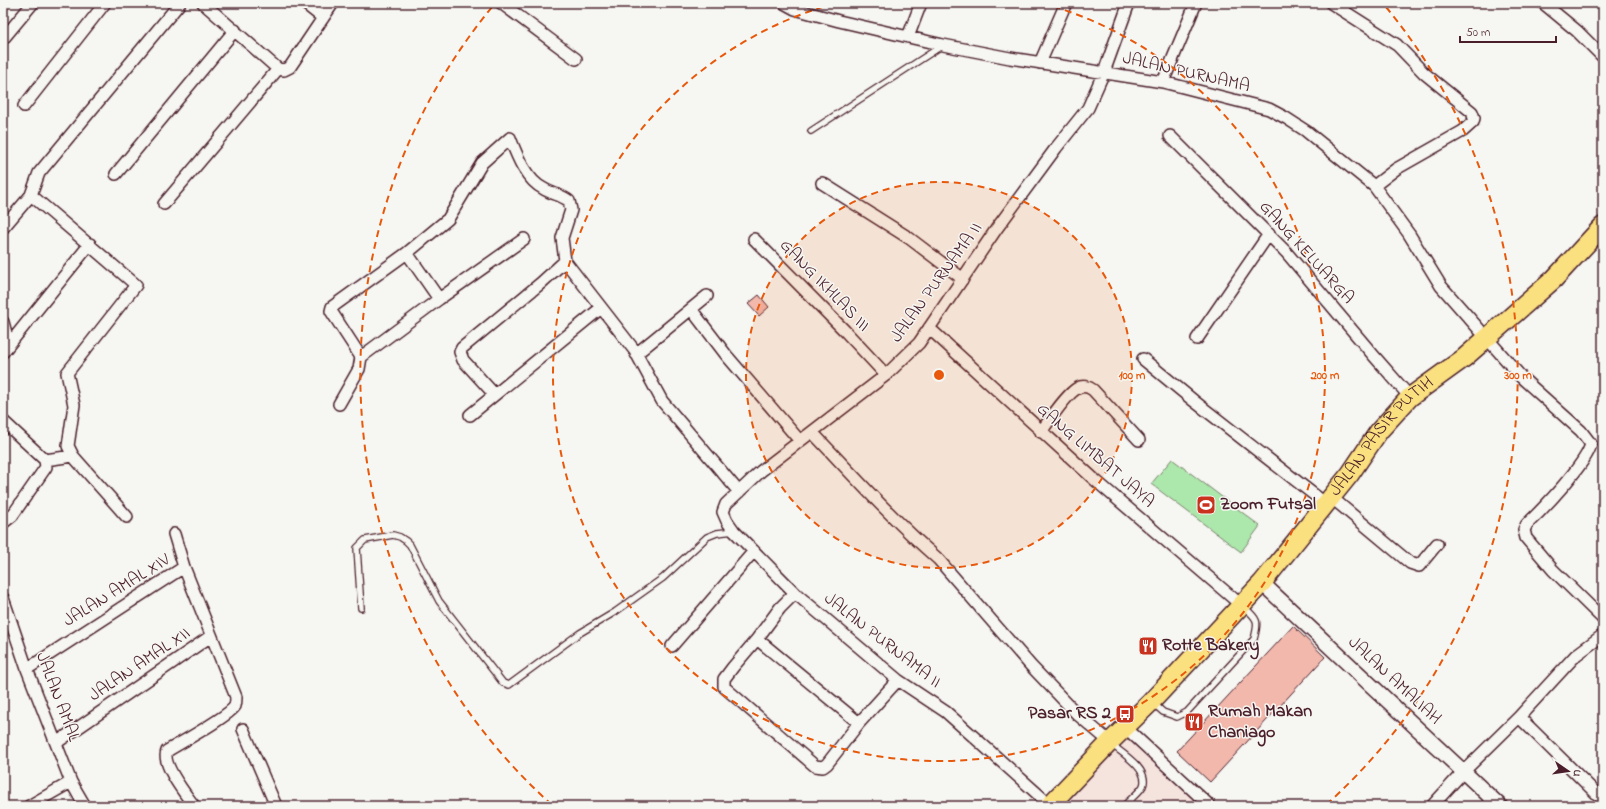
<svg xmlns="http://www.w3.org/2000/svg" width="1606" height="809" viewBox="0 0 1606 809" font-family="'Indie Flower',sans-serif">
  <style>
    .built { fill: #f5e3dd }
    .green { fill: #ace7ac; stroke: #7b836c }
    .building { fill: #f2b8ac; stroke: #4a1f2b }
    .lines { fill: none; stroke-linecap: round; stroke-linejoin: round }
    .service-casing { stroke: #4a1f2b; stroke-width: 8 }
    .minor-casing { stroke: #4a1f2b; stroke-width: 14 }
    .tertiary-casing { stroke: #4a1f2b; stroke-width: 17 }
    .trunk-casing { stroke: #4a1f2b; stroke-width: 21 }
    .service { stroke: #f6f6f2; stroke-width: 5.5 }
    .minor { stroke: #f6f6f2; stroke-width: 11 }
    .tertiary { stroke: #f6f6f2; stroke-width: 14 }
    .trunk { stroke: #fbe080; stroke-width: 18 }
    .ring { fill: none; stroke: #e8590c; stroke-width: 2; stroke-dasharray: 7 5 }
    .labels { text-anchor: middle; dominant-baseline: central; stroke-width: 3; stroke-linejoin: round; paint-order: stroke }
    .street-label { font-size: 18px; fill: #4a1f2b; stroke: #f6f6f2 }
    .poi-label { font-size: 18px; font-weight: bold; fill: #4a1f2b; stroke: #f6f6f2; text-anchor: start }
    .centre { fill: #e8590c; stroke: #f6f6f2; stroke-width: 2 }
    .ring-label { font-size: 12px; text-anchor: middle; font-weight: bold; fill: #e8590c; stroke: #f6f6f2; stroke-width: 3; stroke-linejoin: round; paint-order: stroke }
  </style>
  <rect width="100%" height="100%" fill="#f6f6f2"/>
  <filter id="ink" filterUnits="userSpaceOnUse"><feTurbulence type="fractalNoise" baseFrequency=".025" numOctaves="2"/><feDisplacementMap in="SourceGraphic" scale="8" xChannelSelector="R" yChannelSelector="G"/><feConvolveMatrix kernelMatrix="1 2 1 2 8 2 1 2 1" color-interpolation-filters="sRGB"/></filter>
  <g filter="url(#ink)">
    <path class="built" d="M1132,732L1200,806H1060Z"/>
    <path class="green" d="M1172,459L1260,526L1241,552L1151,484Z"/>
    <path class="building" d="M759,295L769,307L759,316L748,304Z
      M1293,626L1325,657L1210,782L1177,751Z"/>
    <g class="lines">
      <g class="service-casing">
        <path id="service" d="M811,131L943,45
          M361,608L357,548L365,540L393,535L400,537L406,541L410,545L439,601L503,683L509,685L580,633L615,612L663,578L707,537L717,533L734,531
          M1153,703L1163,712L1177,717L1187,712L1254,639C1259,621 1258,619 1244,607
          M1111,744C1122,753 1150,770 1143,786C1139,793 1129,800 1124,806"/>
      </g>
      <g class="minor-casing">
        <path id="minor" d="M203,3L278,69L284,70L290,67L333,3
          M304,3L323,18
          M501,3L576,59
          M784,3L795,9L839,21L943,45L1010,58L1163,82L1269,109L1286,118L1306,131L1374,186L1409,234L1441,286L1522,378L1581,431L1591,444C1587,463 1542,510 1527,524L1524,530L1526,538L1553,570L1603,619
          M1331,3L1397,45L1424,73L1472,112L1474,118L1473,122L1463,131L1396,169L1374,186
          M1543,3L1577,31L1603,57
          M908,37L921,3
          M3,39L33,3
          M1040,63L1066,3
          M1163,82L1196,3
          M24,106L105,3
          M1170,136L1286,252L1374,356L1410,397
          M116,174L235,30
          M822,183L909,238L963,279
          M31,195L136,285L67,373L74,405L68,446L73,456L127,517
          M164,204L278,69
          M3,228L31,195L39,173L180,3
          M754,239L845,331L886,375
          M407,253L439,299L524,239
          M691,309L727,356L800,441
          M3,322L9,345
          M929,328L1095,480L1241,605
          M1197,339L1269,234
          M3,352L90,244
          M636,354L707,296
          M361,357L439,299
          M1143,359L1194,401L1326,504
          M494,394L463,360L460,352L462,348L541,283L565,261L635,351L662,401L739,492
          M339,404L359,369L361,357L331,311L332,307L407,253L448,219L482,163L510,138C517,156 526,180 544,189C552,194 562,195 569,201L571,210L562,238L565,261
          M470,415L601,308
          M3,421L45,460L46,467L12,516L3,523
          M812,432C853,475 893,520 938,559L1031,666L1077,714L1110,742
          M1041,432C1048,422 1068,392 1078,388C1083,385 1089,387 1093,390L1139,440
          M45,460L73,456
          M1331,497L1410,563L1419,566L1437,544
          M174,534L184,567
          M795,593L780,608L757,639L733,667L724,679V687L815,766L823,767L827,764L859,723L898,680
          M3,598L27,669L71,782L85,806
          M757,639L859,723
          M672,646L754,551
          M27,669L184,567L236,697C236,700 236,703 235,706C229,716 180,743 167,751C161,764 186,795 194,806
          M1519,717L1603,800
          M1125,727L1210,806
          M243,729L276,806
          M56,743L211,636
          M1050,805L946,712L898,680L795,593L734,531L727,521L723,512L726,504L761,471L886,375L919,343L997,228L1056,148L1088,108L1104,72L1129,3
          M29,806L71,782
          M1432,806L1463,772L1519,717L1576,655L1603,635"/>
      </g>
      <g class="tertiary-casing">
        <path id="tertiary" d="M1262,583L1500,806"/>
      </g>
      <g class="trunk-casing">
        <g id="trunk">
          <path id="s1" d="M1049,806L1110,742L1151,702L1262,583L1350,474L1379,431L1410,397L1464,358L1554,279L1603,226"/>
        </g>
      </g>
      <use href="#service" class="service"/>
      <use href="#minor" class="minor"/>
      <use href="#tertiary" class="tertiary"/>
      <use href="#trunk" class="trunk"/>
    </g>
  </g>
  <circle cx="939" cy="375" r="193" fill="#e8590c" fill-opacity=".12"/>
  <g class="ring">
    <circle cx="939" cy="375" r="193"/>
    <path d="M1042 3A386 386 0 1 1 836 3"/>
    <path d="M552 805A579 579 0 0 1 492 7M1386 7A579 579 0 0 1 1326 805"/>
  </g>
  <defs>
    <g id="stadium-square" transform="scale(1)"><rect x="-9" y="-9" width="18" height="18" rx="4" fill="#c8321e" stroke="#f6f6f2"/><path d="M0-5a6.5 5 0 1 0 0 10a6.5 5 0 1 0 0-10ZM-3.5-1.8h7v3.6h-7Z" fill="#fff"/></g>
    <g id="restaurant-square" transform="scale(1)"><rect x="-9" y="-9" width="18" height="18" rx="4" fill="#c8321e" stroke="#f6f6f2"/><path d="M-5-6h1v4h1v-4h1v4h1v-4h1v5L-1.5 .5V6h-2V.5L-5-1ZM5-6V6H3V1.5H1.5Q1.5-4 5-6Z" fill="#fff"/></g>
    <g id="bus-square" transform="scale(1)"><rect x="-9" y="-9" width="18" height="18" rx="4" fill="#c8321e" stroke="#f6f6f2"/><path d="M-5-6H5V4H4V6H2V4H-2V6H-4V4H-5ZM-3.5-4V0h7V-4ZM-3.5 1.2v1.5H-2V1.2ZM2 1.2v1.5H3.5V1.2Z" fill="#fff"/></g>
  </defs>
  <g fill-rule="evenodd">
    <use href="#stadium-square" x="1206" y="505"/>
    <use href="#restaurant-square" x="1148" y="646"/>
    <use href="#bus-square" x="1125" y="714"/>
    <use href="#restaurant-square" x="1194" y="722"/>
  </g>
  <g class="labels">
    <g class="street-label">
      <text transform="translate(1186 73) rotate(13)">JALAN PURNAMA</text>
      <text transform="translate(1306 253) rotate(48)">GANG KELUARGA</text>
      <text transform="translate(937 283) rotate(-54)">JALAN PURNAMA II</text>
      <text transform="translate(824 286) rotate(46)">GANG IKHLAS III</text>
      <text stroke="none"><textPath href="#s1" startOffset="498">JALAN PASIR PUTIH</textPath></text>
      <text transform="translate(1095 456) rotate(41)">GANG LIMBAT JAYA</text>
      <text transform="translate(117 591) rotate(-32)">JALAN AMAL XIV</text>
      <text transform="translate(882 641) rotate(38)">JALAN PURNAMA II</text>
      <text transform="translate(140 665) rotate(-34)">JALAN AMAL XII</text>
      <text transform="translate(1394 681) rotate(43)">JALAN AMALIAH</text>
      <text transform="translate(57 697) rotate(69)">JALAN AMAL</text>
    </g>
    <g class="poi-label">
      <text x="1220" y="505">Zoom Futsal</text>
      <text x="1162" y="646">Rotte Bakery</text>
      <text x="1208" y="712">Rumah Makan<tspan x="1208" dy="21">Chaniago</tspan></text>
      <text x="1111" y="714" text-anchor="end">Pasar RS 2</text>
    </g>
  </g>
  <circle cx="939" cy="375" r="6" class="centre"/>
  <g class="ring-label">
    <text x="1132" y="379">100 m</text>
    <text x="1325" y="379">200 m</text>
    <text x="1518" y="379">300 m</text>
  </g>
  <rect width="1606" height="809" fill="none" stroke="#f6f6f2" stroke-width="16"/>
  <rect x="8" y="8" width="1590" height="793" fill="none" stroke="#4a1f2b" stroke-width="1.5" filter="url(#ink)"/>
  <g transform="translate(1568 771) rotate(103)" stroke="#f6f6f2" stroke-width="3" paint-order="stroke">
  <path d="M0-3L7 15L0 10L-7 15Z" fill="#4a1f2b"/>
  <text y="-6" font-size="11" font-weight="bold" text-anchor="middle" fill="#4a1f2b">U</text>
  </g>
  <path d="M1460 36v6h96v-6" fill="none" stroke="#4a1f2b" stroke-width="2"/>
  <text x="1466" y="36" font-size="12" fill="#4a1f2b" stroke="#f6f6f2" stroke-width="3" paint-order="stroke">50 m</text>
</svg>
